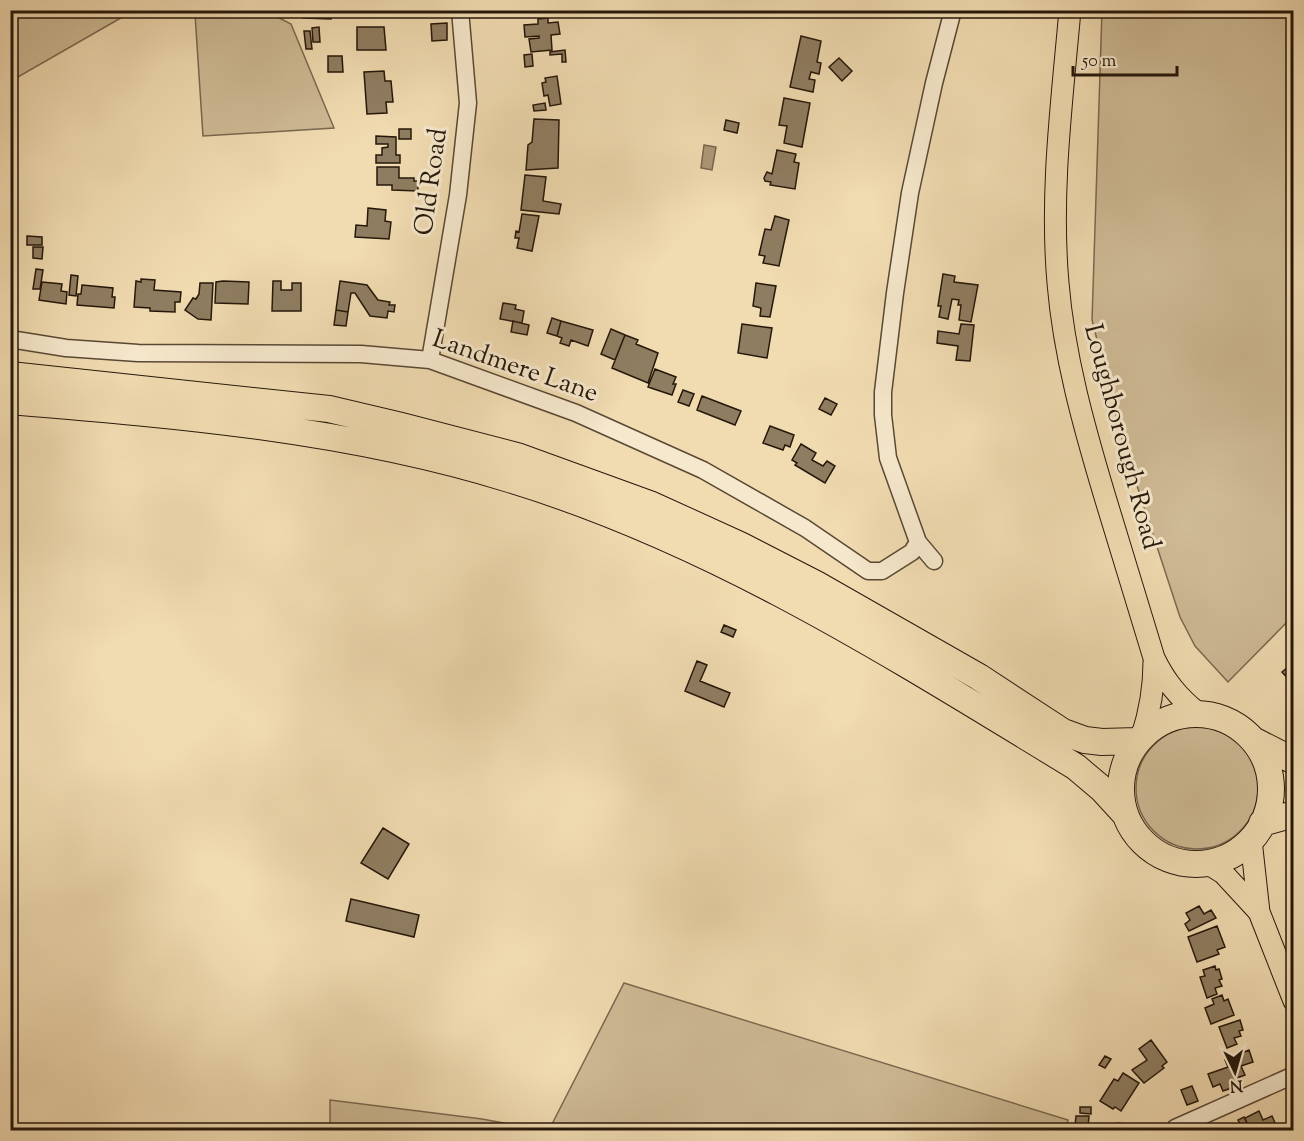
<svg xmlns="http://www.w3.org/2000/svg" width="1304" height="1141" viewBox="0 0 1304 1141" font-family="'Sorts Mill Goudy',serif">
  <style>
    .green { fill: #ceba95; stroke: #7a6850; stroke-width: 1.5 }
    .water { fill: #ac9878; stroke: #76644c; stroke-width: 1.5 }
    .building { fill: #8f7d61; stroke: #25170a; stroke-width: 1.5 }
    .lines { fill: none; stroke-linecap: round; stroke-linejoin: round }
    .minor-casing { stroke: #584834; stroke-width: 19 }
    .major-casing { stroke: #25170a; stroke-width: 23 }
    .highway-casing { stroke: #25170a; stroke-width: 28 }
    .minor { stroke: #f6e8cc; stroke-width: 16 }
    .major { stroke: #f1dbb1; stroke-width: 21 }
    .highway { stroke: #f1dbb1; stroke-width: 26 }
    .labels { text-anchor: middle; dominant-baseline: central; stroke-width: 6; stroke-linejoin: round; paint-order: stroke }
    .street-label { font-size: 26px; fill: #25170a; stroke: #f6e8cc }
  </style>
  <rect width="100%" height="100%" fill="#f1dbb1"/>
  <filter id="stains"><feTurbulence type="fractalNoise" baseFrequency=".00333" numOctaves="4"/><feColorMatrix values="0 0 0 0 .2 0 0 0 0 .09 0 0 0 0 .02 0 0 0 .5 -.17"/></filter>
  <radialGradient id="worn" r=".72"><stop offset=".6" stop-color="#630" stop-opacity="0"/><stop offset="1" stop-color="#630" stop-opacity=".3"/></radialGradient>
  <path class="green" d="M11,10H133V11L11,81Z
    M199,11H266L291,24L334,128L203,136L195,14Z
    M1102,11H1293V616L1228,682L1195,646L1180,617L1124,446L1092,320Z
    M1136 788a61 61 0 1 1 122 0a61 61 0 1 1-122 0Z
    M624,983L1068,1120L1066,1130H549Z
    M330,1100L482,1119L509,1124L523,1130H330Z"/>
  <path class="water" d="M704,145L716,147L712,170L701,168Z"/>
  <path class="building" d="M303,10H331V19L303,18Z
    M522,10H560V12L523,17Z
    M548,18V23L558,22L560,34L551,35L552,50L531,52L529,39L539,38V36L525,37L524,25L538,24V19Z
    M447,23V40L432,41L431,24Z
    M319,27L320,42H313L312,28Z
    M357,27H384L386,50H357Z
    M304,31H310L312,49H306Z
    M801,36L821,41L817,62L821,63L819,74L811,72L809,79L815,80L813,92L790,87Z
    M565,50L566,62H562V54L550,55V52Z
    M532,54L533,66L525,67L524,55Z
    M328,56H342L343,72H328Z
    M839,58L852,71L842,81L829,67Z
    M384,71L385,81H391L393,102H386L387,113L367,114L364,72Z
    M557,76L561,104L550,106L548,95L544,96L542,83L546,82L545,78Z
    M784,98L810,103L802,147L784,143L787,126L779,125Z
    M545,103L546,110L534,111L533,105Z
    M534,119L559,120L558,168L526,170L528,145L532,142Z
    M726,120L739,123L737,133L724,130Z
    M399,129H411V139H399Z
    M376,136L396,137V155H400V163H376V155H382V148L388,147V144H376Z
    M777,150L796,154L794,162L799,163L795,189L770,185L771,182L765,181L764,178L767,172L772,174Z
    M377,167H399V178H414V181H418V191L392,190V185H377Z
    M525,175L546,177L543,201L561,204L559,214L521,210Z
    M368,208L386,210L385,221L391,222L389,239L355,237L356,225L367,226Z
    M522,214L539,216L532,251L517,248L519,238H515L516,231L519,232Z
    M775,216L789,220L779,266L763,263L765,256L759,255L765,229L771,230Z
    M27,236L42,237V245H27Z
    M33,247H43L42,259L33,258Z
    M36,269L43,270L40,289H33Z
    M943,274L955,276L954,282L978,285L971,322L959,320L961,305H958L959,300L952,299L948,319L939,317L941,306H938Z
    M71,275L78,276L76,296L69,295Z
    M141,279L155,280L154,290L181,292L180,302H175V312L150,311V308L134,307L136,281L141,282Z
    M223,281L249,282L248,304L215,303L216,282Z
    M273,281H281V290H292V283H301V311H272Z
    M340,281L367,285L378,300L390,302L389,305H395L394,312L388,311L387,318L370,316L355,293H351L348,312L336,310Z
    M42,282L62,284L61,291L67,292L66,304L39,300Z
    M200,283H213L211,320L198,319L185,310L193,298L196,299L199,294Z
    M756,283L776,286L770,317L760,316L761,308L753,306Z
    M82,285L113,288L112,297H115L114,308L77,305L78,294H81Z
    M503,303L516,305L515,309L524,311L522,323L500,319Z
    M336,310L348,312L346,326L334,325Z
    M552,318L561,321L557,336L547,333Z
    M513,321L529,325L527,335L511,332Z
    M561,321L593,330L588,346L571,340L569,346L560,343L562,338L557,336Z
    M742,324L772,328L767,358L738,353Z
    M961,324L974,325L970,361L956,360L958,346L937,343L938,331L959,334Z
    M611,329L625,335L615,360L601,354Z
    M625,335L638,340L636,344L658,353L648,383L612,368Z
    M655,369L676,377L673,384H676L672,395L648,387Z
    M683,390L694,394L689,406L678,402Z
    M702,396L741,411L735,425L697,410Z
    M825,398L837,404L831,415L819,409Z
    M770,426L794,435L790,447L785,445L783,450L763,443Z
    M801,444L816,453L812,460L823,466L827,461L835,466L825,483L795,465L797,463L792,460Z
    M724,625L736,630L733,637L721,632Z
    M697,661L707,665L700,681L730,693L724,707L685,691Z
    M1294,662V681L1292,683L1282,672Z
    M383,828L409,844L388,879L361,863Z
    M351,899L419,915L414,937L346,921Z
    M1199,906L1204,914L1211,910L1216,918L1189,931L1185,924L1190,920L1186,913Z
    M1217,926L1225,947L1217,950L1219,954L1197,962L1188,937Z
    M1215,966L1216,970L1219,969L1222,979L1219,980L1222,986L1215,988L1217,994L1207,998L1200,977L1205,976L1203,970Z
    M1222,995L1224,1001L1228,999L1234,1015L1211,1024L1205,1008L1214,1004L1212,999Z
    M1240,1020L1243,1030L1239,1031L1241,1036L1234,1038L1237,1044L1227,1048L1219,1027Z
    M1151,1040L1167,1062L1162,1066L1164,1068L1144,1083L1132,1070L1147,1060L1139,1049Z
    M1249,1050L1253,1062L1241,1066L1245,1075L1237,1078L1240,1085L1223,1091L1220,1084L1213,1087L1208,1074L1228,1067L1225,1060Z
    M1105,1056L1111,1059L1105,1068L1099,1065Z
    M1123,1073L1139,1083L1121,1111L1115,1107L1113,1109L1100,1101L1114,1079L1118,1081Z
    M1192,1086L1198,1101L1187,1105L1181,1090Z
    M1080,1107H1091V1114L1080,1113Z
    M1259,1111L1263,1120L1272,1116L1276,1125L1265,1130H1256L1255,1129L1250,1130L1245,1118Z
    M1076,1116H1089L1088,1127L1075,1126Z
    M1244,1117L1249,1128L1243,1130L1238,1120Z
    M1120,1123L1121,1130H1124H1102L1101,1125Z"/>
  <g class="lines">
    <g class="minor-casing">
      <path id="minor" d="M10,339L66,348L138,353L361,354L430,360L576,413L703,470L805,528L868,571H882L912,552L918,542L934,561
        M430,360L458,195L468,103L460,10
        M918,542L888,458L883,415V392L895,293L910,193L934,83L953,10
        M1175,1128L1294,1075"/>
    </g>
    <g class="major-casing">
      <path id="major" d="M1070,10C1062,101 1050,192 1058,283C1064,356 1084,427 1105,497C1121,551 1138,604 1154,658C1165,681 1178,697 1198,713
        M1142,736C1150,711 1154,688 1154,662
        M1251,840L1259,912L1294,1001
        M1207,863L1223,873L1259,912"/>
    </g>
    <g class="highway-casing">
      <path id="highway" d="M10,375L329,409L401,426L517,456L652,505L740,545L816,584L979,677L1063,732L1085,740L1102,742L1137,741
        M10,401C178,415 348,429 509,479C714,541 895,657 1076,767L1102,789L1124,813
        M1121 789a75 75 0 1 1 150 0a75 75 0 1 1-150 0Z
        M1253,740L1294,761
        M1262,823L1294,814"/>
    </g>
    <use href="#minor" class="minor"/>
    <use href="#major" class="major"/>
    <use href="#highway" class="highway"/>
  </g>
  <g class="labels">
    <g class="street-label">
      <text transform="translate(432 182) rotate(-82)">Old Road</text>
      <text transform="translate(515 367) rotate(19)">Landmere Lane</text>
      <text transform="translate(1121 437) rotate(75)">Loughborough Road</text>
    </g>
  </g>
  <rect width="1304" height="1141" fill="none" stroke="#f1dbb1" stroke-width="36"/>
  <rect x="12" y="12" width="1280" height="1117" fill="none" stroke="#25170a" stroke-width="3"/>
  <rect x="18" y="18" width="1268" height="1105" fill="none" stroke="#25170a" stroke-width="1.5"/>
  <g transform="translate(1235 1072) rotate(175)" stroke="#f6e8cc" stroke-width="4.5" paint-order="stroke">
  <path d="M0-4.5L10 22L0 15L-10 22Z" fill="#25170a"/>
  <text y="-9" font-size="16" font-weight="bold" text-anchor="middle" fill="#25170a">N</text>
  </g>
  <path d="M1073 66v9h104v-9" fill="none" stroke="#25170a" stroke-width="3"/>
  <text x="1082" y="66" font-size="18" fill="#25170a" stroke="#f6e8cc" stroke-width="4.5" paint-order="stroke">50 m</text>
  <rect width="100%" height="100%" filter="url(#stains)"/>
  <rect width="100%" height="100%" fill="url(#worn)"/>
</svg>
